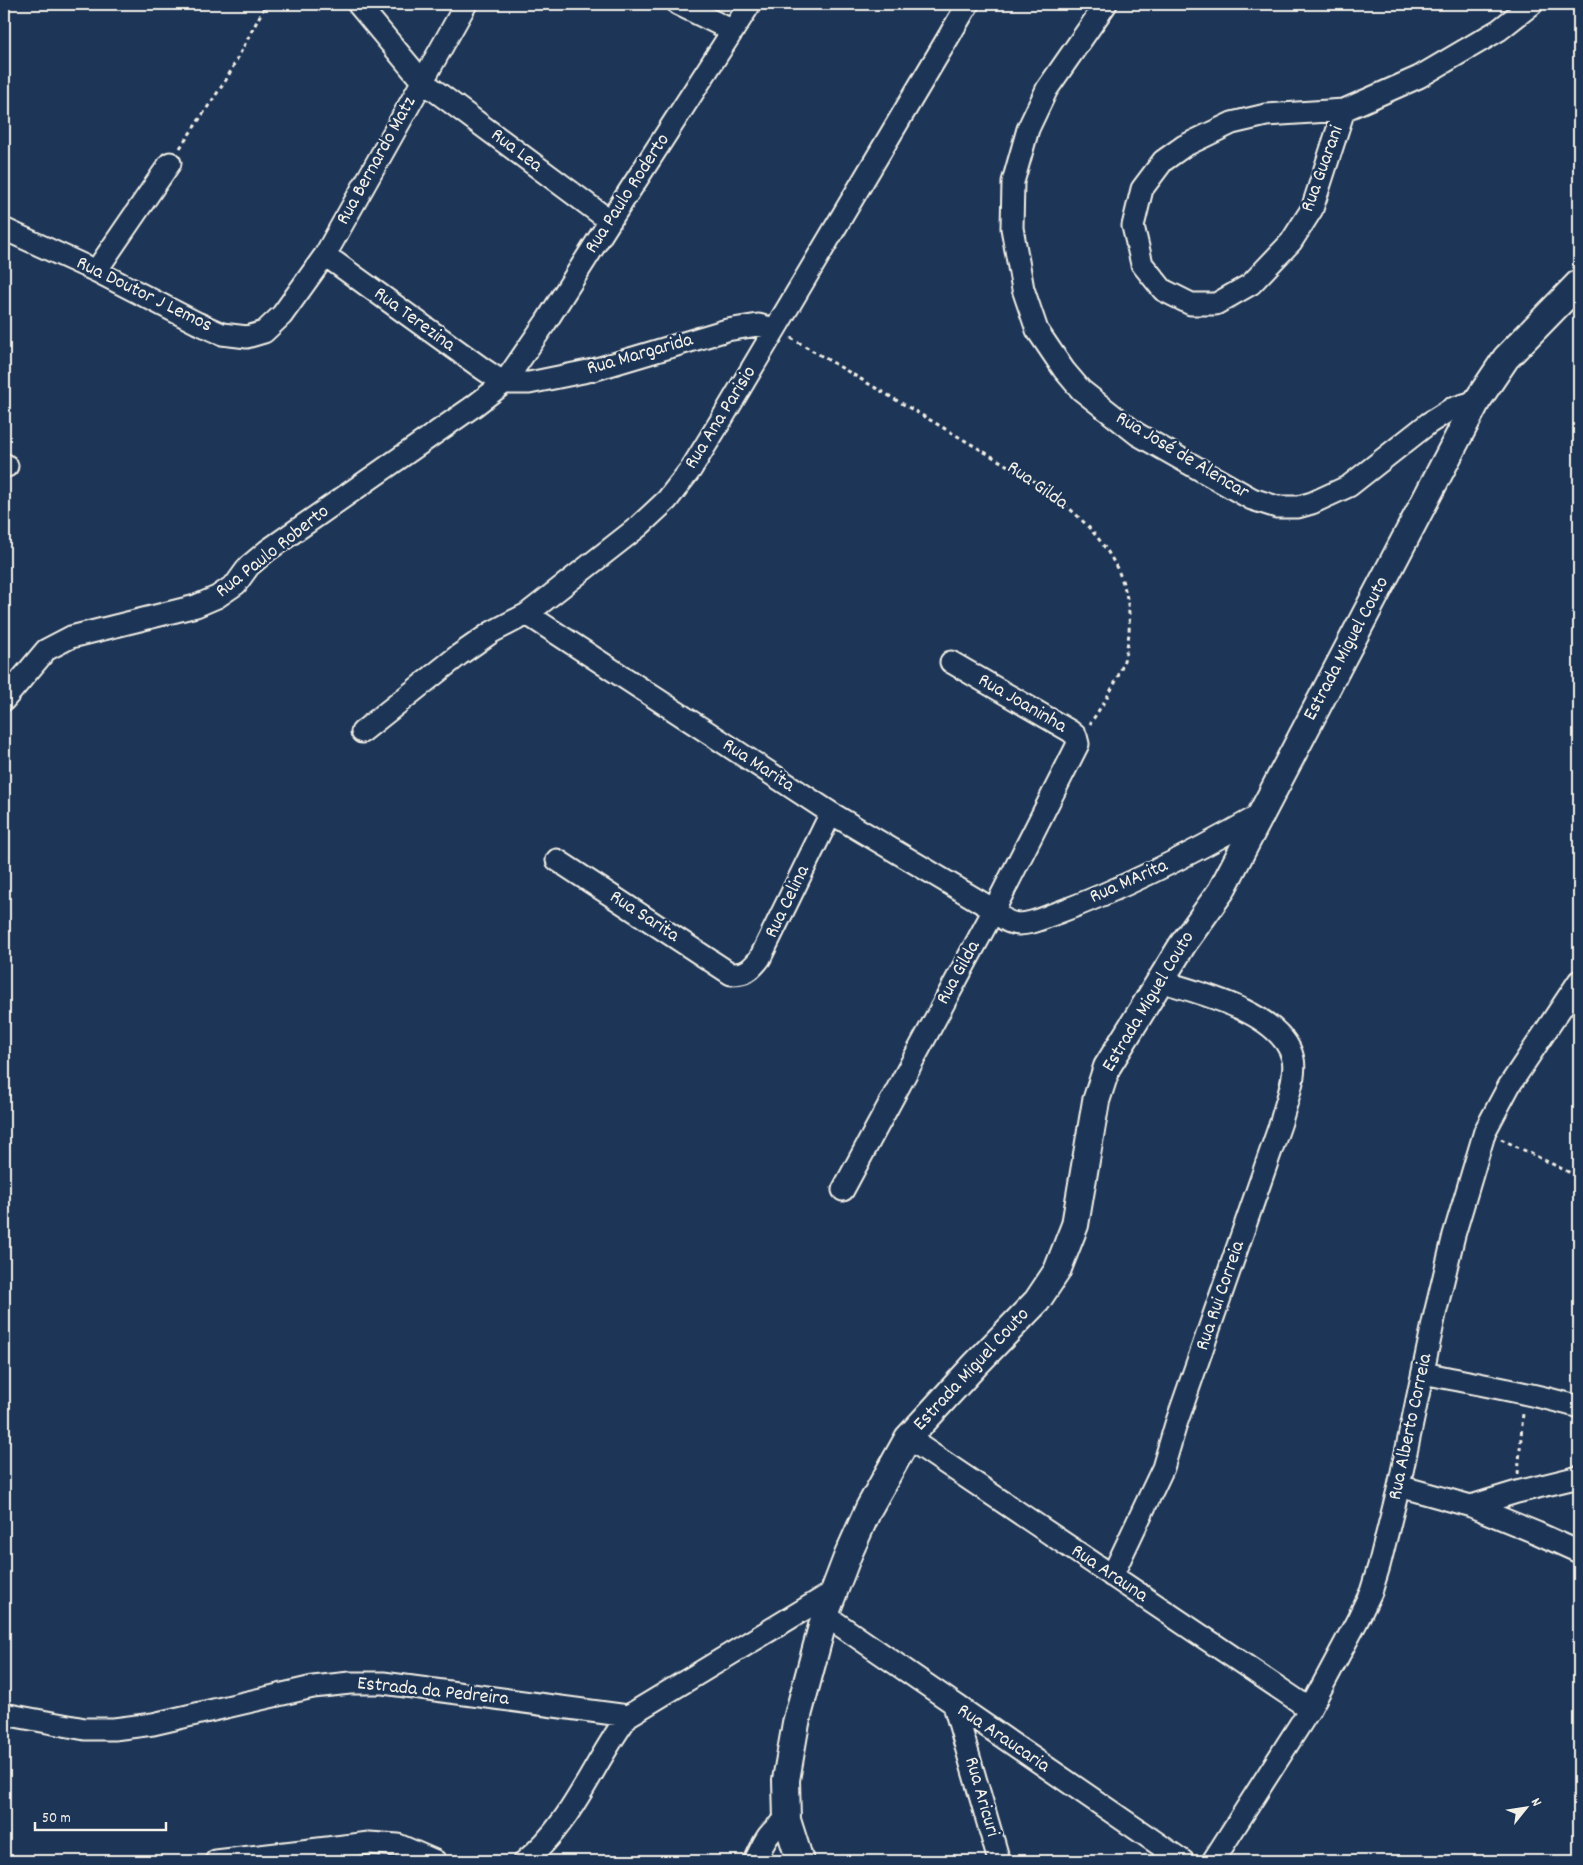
<svg xmlns="http://www.w3.org/2000/svg" width="1583" height="1865" viewBox="0 0 1583 1865" font-family="Dekko,sans-serif">
  <style>
    .lines { fill: none; stroke-linecap: round; stroke-linejoin: round }
    .minor-casing { stroke: #f4f1e8; stroke-width: 25 }
    .tertiary-casing { stroke: #f4f1e8; stroke-width: 30 }
    .path { stroke: #f4f1e8; stroke-width: 3; stroke-dasharray: 4 4; stroke-linecap: butt }
    .minor { stroke: #1d3557; stroke-width: 21 }
    .tertiary { stroke: #1d3557; stroke-width: 26 }
    .labels { text-anchor: middle; dominant-baseline: central; stroke-width: 5; stroke-linejoin: round; paint-order: stroke }
    .street-label { font-size: 20px; fill: #f4f1e8; stroke: #1d3557 }
  </style>
  <rect width="100%" height="100%" fill="#1d3557"/>
  <filter id="ink" filterUnits="userSpaceOnUse"><feTurbulence type="fractalNoise" baseFrequency=".02" numOctaves="2"/><feDisplacementMap in="SourceGraphic" scale="10" xChannelSelector="R" yChannelSelector="G"/><feConvolveMatrix kernelMatrix="1 2 1 2 8 2 1 2 1" color-interpolation-filters="sRGB"/></filter>
  <g filter="url(#ink)">
    <g class="lines">
      <g class="minor-casing">
        <path id="minor" d="M358,4L422,81L610,221
          M678,4L733,31
          M1106,4L1047,89L1028,129L1013,182L1012,228L1023,289L1037,330L1064,370L1081,390L1137,434L1252,499L1277,507H1298L1312,503L1349,486L1429,423L1451,409L1477,401
          M1344,110L1312,209L1291,242L1251,284L1216,304H1191L1163,290L1142,264L1133,226L1142,189L1163,161L1184,146L1232,123L1266,115L1344,110L1419,77L1499,30L1532,4
          M4,229L96,271L197,323L222,334L247,337L264,332L282,315L325,255L466,4
          M325,255L483,369L504,383H529L593,370L727,330L758,325L774,329
          M96,271L170,163
          M4,464L7,466
          M527,614L831,813L994,910C999,915 1006,922 1013,923C1026,927 1045,917 1057,913C1128,887 1195,852 1260,815
          M4,700L46,650L71,637L196,606L217,597L236,584L249,566L268,550L474,406L504,383L546,322L610,221L750,4
          M362,732L459,655L492,632L527,614L638,527L667,500L691,469L723,417L968,4
          M557,860L731,974C746,974 751,970 760,958L831,813
          M843,1190L994,910L1078,744L1076,736L1070,731L951,662
          M1424,1373C1475,1384 1528,1392 1579,1407
          M908,1438L1310,1709
          M1399,1486L1471,1506L1537,1533L1579,1552
          M1471,1506L1517,1492L1579,1477
          M1112,1576L1163,1468L1176,1424L1281,1122C1285,1105 1297,1076 1293,1059C1283,1013 1200,993 1160,981
          M825,1615L1183,1861
          M954,1705L999,1861
          M4,1714L85,1729H114L153,1724L313,1687L350,1683H383L628,1716L833,1592
          M216,1861L369,1843L398,1845L435,1861
          M525,1861C572,1824 593,1763 628,1716
          M755,1861C764,1842 768,1831 787,1820
          M1213,1861L1310,1709L1357,1621L1371,1592L1379,1566L1399,1486L1435,1314L1454,1235L1485,1131L1509,1086L1579,981"/>
      </g>
      <g class="tertiary-casing">
        <path id="tertiary" d="M800,1861L787,1820L786,1780L796,1723L825,1615L848,1555L869,1508L908,1438L975,1365L1037,1301L1057,1271L1075,1225L1096,1101L1107,1067L1183,944L1221,891L1477,401L1506,358L1579,283"/>
      </g>
      <path class="path" d="M180,148L226,80L266,4
        M791,338L1037,483C1099,527 1147,582 1123,664C1116,685 1102,705 1090,724
        M1501,1139L1579,1177
        M1518,1474L1523,1413"/>
      <use href="#minor" class="minor"/>
      <use href="#tertiary" class="tertiary"/>
    </g>
  </g>
  <g class="labels">
    <g class="street-label">
      <text transform="translate(516 151) rotate(37)">Rua Lea</text>
      <text transform="translate(377 161) rotate(-61)">Rua Bernardo Matz</text>
      <text transform="translate(1323 169) rotate(-70)">Rua Guarani</text>
      <text transform="translate(628 194) rotate(-57)">Rua Paulo Roderto</text>
      <text transform="translate(144 295) rotate(26)">Rua Doutor J Lemos</text>
      <text transform="translate(414 320) rotate(36)">Rua Terezina</text>
      <text transform="translate(640 355) rotate(-16)">Rua Margarida</text>
      <text transform="translate(721 418) rotate(-58)">Rua Ana Parisio</text>
      <text transform="translate(1182 456) rotate(31)">Rua José de Alencar</text>
      <text transform="translate(1037 486) rotate(35)">Rua Gilda</text>
      <text transform="translate(273 552) rotate(-38)">Rua Paulo Roberto</text>
      <text transform="translate(1347 649) rotate(-62)">Estrada Miguel Couto</text>
      <text transform="translate(1022 704) rotate(30)">Rua Joaninha</text>
      <text transform="translate(758 766) rotate(33)">Rua Marita</text>
      <text transform="translate(1129 882) rotate(-24)">Rua MArita</text>
      <text transform="translate(788 902) rotate(-64)">Rua Celina</text>
      <text transform="translate(644 917) rotate(33)">Rua Sarita</text>
      <text transform="translate(959 973) rotate(-61)">Rua Gilda</text>
      <text transform="translate(1149 1002) rotate(-59)">Estrada Miguel Couto</text>
      <text transform="translate(1221 1296) rotate(-71)">Rua Rui Correia</text>
      <text transform="translate(972 1370) rotate(-47)">Estrada Miguel Couto</text>
      <text transform="translate(1411 1427) rotate(-78)">Rua Alberto Correia</text>
      <text transform="translate(1109 1574) rotate(34)">Rua Arauna</text>
      <text transform="translate(433 1692) rotate(6)">Estrada da Pedreira</text>
      <text transform="translate(1003 1739) rotate(34)">Rua Araucaria</text>
      <text transform="translate(981 1797) rotate(74)">Rua Aricuri</text>
    </g>
  </g>
  <rect width="1583" height="1865" fill="none" stroke="#1d3557" stroke-width="20"/>
  <rect x="10" y="10" width="1563" height="1845" fill="none" stroke="#f4f1e8" stroke-width="2" filter="url(#ink)"/>
  <g transform="translate(1526 1808) rotate(60)" stroke="#1d3557" stroke-width="4" paint-order="stroke">
  <path d="M0-4L9 19L0 12L-9 19Z" fill="#f4f1e8"/>
  <text y="-8" font-size="14" font-weight="bold" text-anchor="middle" fill="#f4f1e8">N</text>
  </g>
  <path d="M35 1822v8h131v-8" fill="none" stroke="#f4f1e8" stroke-width="2.5"/>
  <text x="42" y="1822" font-size="15" fill="#f4f1e8" stroke="#1d3557" stroke-width="4" paint-order="stroke">50 m</text>
</svg>
